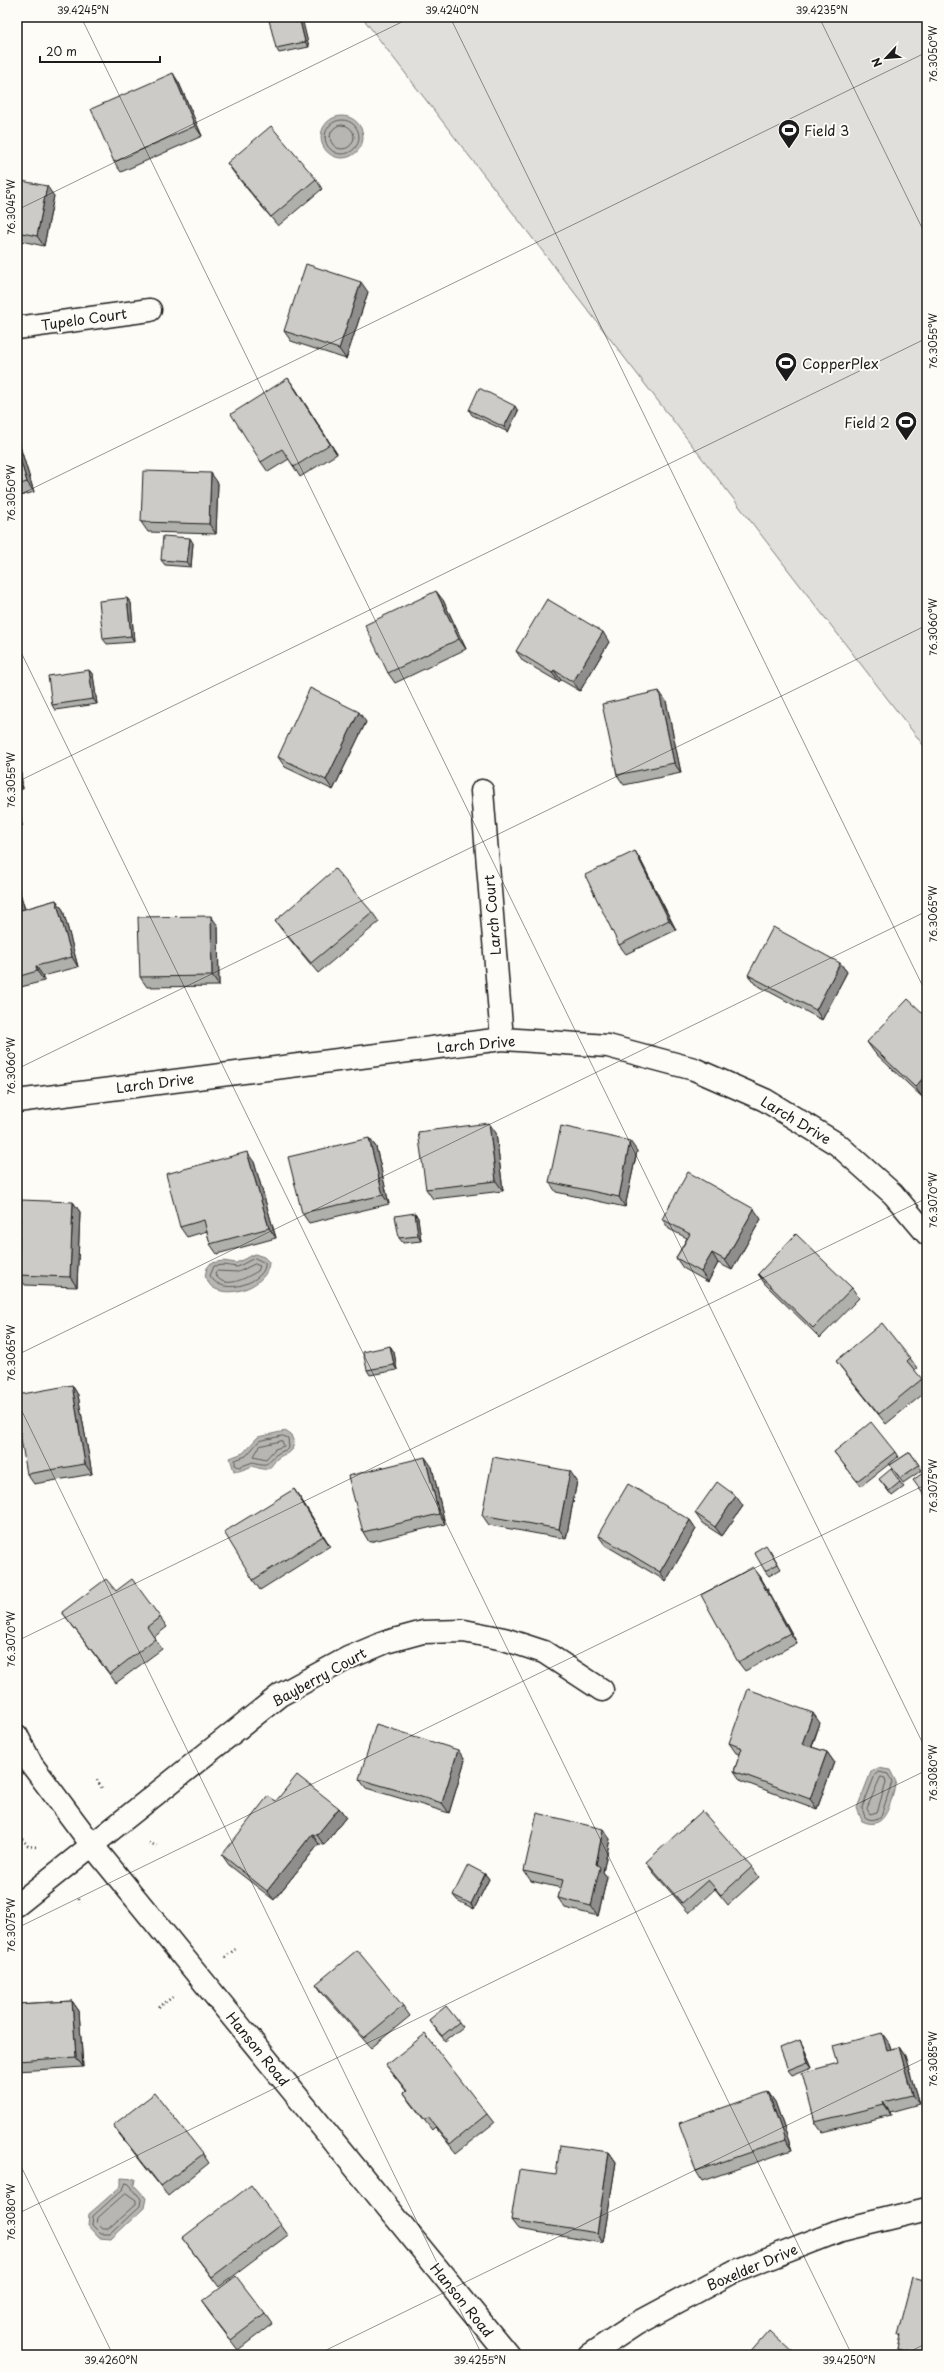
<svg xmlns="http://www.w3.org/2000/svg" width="944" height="2372" viewBox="0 0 944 2372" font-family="'Playpen Sans',sans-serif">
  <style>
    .green { fill: #e0dfdb; stroke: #7e7e7c }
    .water { fill: #b7b6b2; stroke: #797876 }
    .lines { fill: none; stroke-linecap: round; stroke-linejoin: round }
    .shore { stroke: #5a5a58; stroke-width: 1 }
    .minor-casing { stroke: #1c1c1c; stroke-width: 25 }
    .tertiary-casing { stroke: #1c1c1c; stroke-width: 25 }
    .path { stroke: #1c1c1c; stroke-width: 2.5; stroke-dasharray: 1 3; stroke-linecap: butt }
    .minor { stroke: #fdfcf7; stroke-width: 22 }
    .tertiary { stroke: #fdfcf7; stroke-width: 22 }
    .wall { fill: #afafac; stroke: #1c1c1c }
    .shaded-wall { fill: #8f8e8c; stroke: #1c1c1c }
    .building { fill: #cccbc8; stroke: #1c1c1c }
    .ticks { fill: none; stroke: #1c1c1c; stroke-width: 1; stroke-opacity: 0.45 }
    .labels { text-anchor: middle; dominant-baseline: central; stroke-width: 4; stroke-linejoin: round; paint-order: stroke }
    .poi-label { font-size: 14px; fill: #1c1c1c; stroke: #fdfcf7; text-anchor: start }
    .street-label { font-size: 14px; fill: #1c1c1c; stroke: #fdfcf7 }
    .neatline { fill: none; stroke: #1c1c1c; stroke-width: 1.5 }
    .ticks-label { font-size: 10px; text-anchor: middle; fill: #1c1c1c }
  </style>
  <rect width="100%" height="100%" fill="#fdfcf7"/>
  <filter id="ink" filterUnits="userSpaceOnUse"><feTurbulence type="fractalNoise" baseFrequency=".025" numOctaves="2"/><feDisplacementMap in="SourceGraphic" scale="8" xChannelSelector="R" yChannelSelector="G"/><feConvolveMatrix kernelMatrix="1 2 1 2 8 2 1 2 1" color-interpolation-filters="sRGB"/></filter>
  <g filter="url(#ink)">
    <path class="green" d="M362,17H927V750Z"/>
    <path class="water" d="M321 137a21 21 0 1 1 42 0a21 21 0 1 1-42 0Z
      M255,1254L264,1257L269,1262C269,1285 230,1300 212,1287C209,1285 207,1279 205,1276L207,1268L211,1263L223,1261L236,1263Z
      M285,1431L291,1435L294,1443L292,1450C288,1454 285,1454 281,1456C269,1463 274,1475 253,1466L239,1471H234L230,1458L243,1453L258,1437Z
      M878,1768L890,1770L896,1782C891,1799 887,1833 862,1821L857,1808L871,1772Z
      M121,2178L135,2179L134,2185L146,2198L144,2208L111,2239L99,2238L88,2226L89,2214L121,2186Z"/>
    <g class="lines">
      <path class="shore" d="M325 137a17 17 0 1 1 34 0a17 17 0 1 1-34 0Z
        M330 137a12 12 0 1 1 24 0a12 12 0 1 1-24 0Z
        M255,1258L265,1263C268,1280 224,1299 210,1276L214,1266L224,1265L237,1267Z
        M255,1264L260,1266L258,1271C246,1278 224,1291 215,1274L216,1271L238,1272Z
        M283,1436L288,1438L289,1448C285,1451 281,1451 277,1454C265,1463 271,1467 253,1462L239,1467L235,1465V1460L246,1456L259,1441Z
        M282,1441L284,1446L275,1449L266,1459L254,1456L260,1446Z
        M879,1772L888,1774L892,1782L881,1816C876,1820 870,1821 865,1817L862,1808L875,1775Z
        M881,1777L885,1778L886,1783L877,1812L870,1814L867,1809Z
        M126,2183L129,2184L141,2199L140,2206L110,2234H101L92,2225L93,2216L123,2189Z
        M126,2193L136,2200V2204L108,2229H103L97,2223L98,2218Z"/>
      <g class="minor-casing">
        <path id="minor" d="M17,328L150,310
          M482,791L502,1039
          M17,1101L502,1039L608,1046L694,1069L765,1100L837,1144L893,1194L927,1234
          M17,1905L280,1695L348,1658L386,1642L423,1632L464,1631L504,1639L544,1652L602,1690
          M589,2355L636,2324L731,2273L841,2230L927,2209"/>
      </g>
      <g class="tertiary-casing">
        <path id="tertiary" d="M17,1736L32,1765L92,1845L508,2355"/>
      </g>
      <path class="path" d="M97,1780L103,1790
        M17,1833L28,1846L36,1847
        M149,1843L157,1846
        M79,1898L80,1905
        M225,1957L237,1948
        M159,2007L174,1996"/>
      <use href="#minor" class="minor"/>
      <use href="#tertiary" class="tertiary"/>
    </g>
    <path class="wall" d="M280,17H301L309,47L279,53L276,48Z
      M179,83L202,136L121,172L114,162Z
      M227,163L316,179L322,189L278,226L234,173Z
      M17,180L54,196L44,246L17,240Z
      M368,292L346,359L291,341L284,331Z
      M295,388L337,454L300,477L289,459L268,472L261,462Z
      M469,410L518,411L508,432L472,415Z
      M17,438L18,440L34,492L17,497Z
      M218,483L216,534L148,532L141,522Z
      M193,543L191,567L165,565L161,560Z
      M127,598L131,603L134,642L107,644L103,639Z
      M443,600L466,649L395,683L388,673Z
      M609,642L580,691L561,680L559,682L523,661L516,651Z
      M89,670L93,675L97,704L55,710L52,705Z
      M666,701L681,773L624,785L617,775Z
      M366,722L333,790L285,767L278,757Z
      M17,747L23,789L17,790L22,826H17Z
      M635,851L641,861L676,930L626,954L619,945Z
      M17,883L25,909L56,900L63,910L78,967L43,976L44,981L17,988Z
      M372,912L379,922L318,973L282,930L275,921Z
      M218,926L219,986L147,987L140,977Z
      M840,963L847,972L822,1020L755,984L748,975Z
      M927,1017V1092L922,1097L874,1052L867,1042Z
      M496,1133L503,1191L433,1199L426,1189Z
      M369,1138L376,1147L389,1204L309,1223L302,1213Z
      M637,1151L625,1207L556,1192L549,1182Z
      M254,1162L276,1238L217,1254L210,1244L207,1231L187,1237L180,1227Z
      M73,1202L80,1212L77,1287L25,1285L18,1275Z
      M415,1213L418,1218L421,1241L403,1243L399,1238Z
      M662,1219H761L732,1270L718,1263L708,1282L683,1268L676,1258L687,1238L669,1229Z
      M758,1274L852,1288L859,1298L820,1338L765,1284Z
      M390,1346L394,1352L397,1370L370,1375L367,1370Z
      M910,1358L917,1368L914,1370L927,1387V1391L886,1424L843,1370L836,1361Z
      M72,1385L78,1395L92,1474L34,1484L27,1474Z
      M834,1452H895L898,1457L861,1486Z
      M910,1452L922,1470L903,1483L890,1465Z
      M432,1467L445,1524L369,1542L363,1532Z
      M879,1479L900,1482L904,1487L892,1496Z
      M577,1481L566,1539L489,1525L482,1515Z
      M301,1499L330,1546L260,1590L253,1580Z
      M743,1506L722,1536L702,1523L695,1513Z
      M690,1520L696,1529L666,1581L605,1545L598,1535Z
      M770,1550L781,1569L769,1576L765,1571Z
      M760,1576L797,1643L745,1671L738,1662Z
      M116,1591L160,1617L167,1627L154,1637L162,1649L116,1683L62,1612Z
      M820,1723L812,1747L827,1752L834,1762L817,1809L741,1781L734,1771L740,1754L736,1753L729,1743Z
      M465,1760L449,1813L366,1788L359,1779Z
      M339,1808L346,1817L324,1845L319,1844L274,1900L229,1865L222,1855Z
      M610,1839L603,1872L607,1877L598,1916L565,1908L558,1898L561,1888L531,1881L524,1871Z
      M646,1862L752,1867L759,1877L728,1905L715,1889L689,1913L653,1872Z
      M485,1874L489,1879L474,1909L457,1900L453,1895Z
      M316,1984L403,2006L410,2016L371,2048L323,1994Z
      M72,2001L79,2011L83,2067L17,2071V2004Z
      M429,2020L459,2022L463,2027L445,2041Z
      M889,2043L891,2049L899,2047L905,2056L919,2104L890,2112L891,2115L822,2132L815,2122Z
      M803,2046L812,2067L792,2075L788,2070Z
      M386,2065L487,2114L494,2123L456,2153L435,2127L432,2130L411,2103L404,2093L406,2091Z
      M768,2092L775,2102L792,2150L702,2181L696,2171Z
      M113,2125L203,2154L209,2163L168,2196L120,2135Z
      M609,2152L616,2162L603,2243L518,2229L511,2220Z
      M281,2225L288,2235L219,2287L182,2238Z
      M927,2282V2355H901L897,2349L900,2337L898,2335Z
      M202,2302L265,2314L272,2324L238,2350L209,2312Z"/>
    <path class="shaded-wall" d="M299,17H301L302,18L309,47L305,42Z
      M173,73L179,83L202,136L195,126Z
      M47,186L54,196L44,246L37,236Z
      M361,282L368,292L346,359L339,349Z
      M288,378L295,388L337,454L330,444Z
      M515,406L518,411L508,432L504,427Z
      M17,438L18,440L34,492L27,482L17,449Z
      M211,473L218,483L216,534L209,524Z
      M190,538L193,543L191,567L187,562Z
      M436,591L443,600L466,649L459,639Z
      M127,598L131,603L134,642L131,636Z
      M603,632L609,642L580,691L573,682Z
      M89,670L93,675L97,704L93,699Z
      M554,670L561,680L559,682L552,673Z
      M659,691L666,701L681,773L674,763Z
      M359,712L366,722L333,790L326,780Z
      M17,747L23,789L17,780Z
      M17,789V790L22,826L17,818Z
      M17,839L18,849L17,847Z
      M635,851L641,861L676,930L669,920Z
      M17,883L28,920L21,910L17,897Z
      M56,900L63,910L78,967L72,957Z
      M211,916L218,926L219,986L212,976Z
      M840,963L847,972L822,1020L816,1010Z
      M36,966L43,976L44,981L37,971Z
      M927,1074V1092L922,1097L915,1087Z
      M489,1123L496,1133L503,1191L496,1181Z
      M369,1138L376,1147L389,1204L383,1195Z
      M630,1141L637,1151L625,1207L619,1197Z
      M247,1152L254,1162L276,1238L269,1228Z
      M73,1202L80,1212L77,1287L70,1277Z
      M754,1209L761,1219L732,1270L725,1260Z
      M415,1213L418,1218L421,1241L418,1236Z
      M712,1253L718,1263L708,1282L701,1272Z
      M390,1346L394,1352L397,1370L394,1365Z
      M72,1385L78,1395L92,1474L85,1464Z
      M425,1457L432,1467L445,1524L439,1514Z
      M570,1471L577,1481L566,1539L559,1529Z
      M294,1489L301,1499L330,1546L323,1536Z
      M736,1496L743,1506L722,1536L715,1527Z
      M690,1520L696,1529L666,1581L660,1572Z
      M753,1567L760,1576L797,1643L790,1633Z
      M813,1713L820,1723L809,1753L802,1744Z
      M458,1750L465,1760L449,1813L442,1803Z
      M827,1752L834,1762L817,1809L810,1799Z
      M339,1808L346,1817L324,1845L317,1835Z
      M603,1829L610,1839L603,1872L607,1877L598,1916L591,1906L596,1864Z
      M312,1834L319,1844L274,1900L267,1891Z
      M485,1874L489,1879L474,1909L471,1904Z
      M72,2001L79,2011L83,2067L76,2057Z
      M882,2033L889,2043L894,2059L887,2050Z
      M800,2040L803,2046L812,2067L808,2062Z
      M899,2047L905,2056L919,2104L912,2095Z
      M768,2092L775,2102L792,2150L785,2140Z
      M883,2102L890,2112L891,2115L884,2105Z
      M609,2152L616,2162L603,2243L597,2233Z"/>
    <path class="building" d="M280,17H299L305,42L276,48L269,20Z
      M173,73L195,126L114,162L91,109Z
      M271,126L316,179L271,217L227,163Z
      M17,180L47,186L37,236L17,232Z
      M306,264L361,282L339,349L284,331Z
      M288,378L330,444L294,467L282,449L261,462L231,414Z
      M479,388L515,406L504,427L469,410Z
      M17,449L27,482L17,485Z
      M143,471L211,473L209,524L141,522Z
      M163,536L190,538L187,562L161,560Z
      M436,591L459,639L388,673L365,625Z
      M127,598L131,636L103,639L99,601Z
      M547,599L603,632L573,682L554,670L552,673L516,651Z
      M89,670L93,699L52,705L48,676Z
      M310,688L359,712L326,780L278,757Z
      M659,691L674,763L617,775L602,704Z
      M635,851L669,920L619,945L585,875Z
      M335,869L372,912L311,963L275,921Z
      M17,897L21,910L56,900L72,957L36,966L37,971L17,977Z
      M211,916L212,976L140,977L138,917Z
      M773,927L840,963L816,1010L748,975Z
      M908,999L927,1017V1074L915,1087L867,1042Z
      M489,1123L496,1181L426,1189L418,1132Z
      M561,1126L630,1141L619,1197L549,1182Z
      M369,1138L383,1195L302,1213L288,1157Z
      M247,1152L269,1228L210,1244L204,1220L180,1227L166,1174Z
      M688,1172L754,1209L725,1260L712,1253L701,1272L676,1258L690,1234L662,1219Z
      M21,1200L73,1202L70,1277L18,1275Z
      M415,1213L418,1236L399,1238L395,1216Z
      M796,1234L852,1288L813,1328L758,1274Z
      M882,1323L910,1358L907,1361L922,1379L879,1414L836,1361Z
      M390,1346L394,1365L367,1370L363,1352Z
      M72,1385L85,1464L27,1474L17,1415V1395Z
      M871,1422L895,1452L857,1481L834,1452Z
      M910,1452L919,1465L900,1478L890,1465Z
      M425,1457L439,1514L363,1532L348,1476Z
      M493,1457L570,1471L559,1529L482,1515Z
      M927,1464V1499L913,1480L927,1470L924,1466Z
      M891,1469L900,1482L889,1491L879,1479Z
      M717,1482L736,1496L715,1527L695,1513Z
      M628,1484L690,1520L660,1572L598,1535Z
      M294,1489L323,1536L253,1580L224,1532Z
      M766,1545L778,1564L765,1571L754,1552Z
      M753,1567L790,1633L738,1662L701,1595Z
      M106,1579L116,1591L132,1579L160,1617L147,1627L155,1639L110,1674L62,1612Z
      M748,1689L813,1713L802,1744L827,1752L810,1799L734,1771L742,1748L729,1743Z
      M376,1724L458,1750L442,1803L359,1779Z
      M297,1775L339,1808L317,1835L312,1834L267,1891L222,1855L268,1796L276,1801Z
      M702,1811L752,1867L721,1895L708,1880L682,1903L646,1862Z
      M537,1813L603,1829L596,1864L600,1867L591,1906L558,1898L563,1880L524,1871Z
      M468,1865L485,1874L471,1904L453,1895Z
      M357,1950L403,2006L364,2038L316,1984Z
      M72,2001L76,2057L17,2061V2004Z
      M446,2006L459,2022L442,2036L429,2020Z
      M882,2033L887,2050L899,2047L912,2095L883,2102L884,2105L815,2122L802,2073L838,2063L833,2046Z
      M425,2034L487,2114L450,2144L428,2117L425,2120L404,2093L407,2091L386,2065Z
      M800,2040L808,2062L788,2070L780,2048Z
      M768,2092L785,2140L696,2171L679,2123Z
      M155,2093L203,2154L161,2186L113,2125Z
      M560,2145L609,2152L597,2233L511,2220L519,2170L556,2175Z
      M251,2185L281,2225L212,2277L182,2238Z
      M236,2276L265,2314L231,2340L202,2302Z
      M913,2278L927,2282V2355H922L897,2349L900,2336L898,2335Z
      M769,2331L795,2355H748Z"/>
  </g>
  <path class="ticks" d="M81,17L927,1752M450,17L927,995M819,17L927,238M17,210L412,17M17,496L927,52M17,644L852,2355M17,782L927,338M17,1069L927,625M17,1355L927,911M17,1401L482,2355M17,1641L927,1198M17,1928L927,1484M17,2158L113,2355M17,2214L927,1770M316,2355L927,2057M903,2355L927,2343"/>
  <defs>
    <g id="stadium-pin" transform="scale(1.15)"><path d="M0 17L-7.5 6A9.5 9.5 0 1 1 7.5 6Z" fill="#1c1c1c" stroke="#fdfcf7"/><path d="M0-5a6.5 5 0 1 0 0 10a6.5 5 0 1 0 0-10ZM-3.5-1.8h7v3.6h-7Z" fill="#fff"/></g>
  </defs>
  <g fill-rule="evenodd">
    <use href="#stadium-pin" x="789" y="130"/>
    <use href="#stadium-pin" x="786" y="363"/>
    <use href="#stadium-pin" x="906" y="422"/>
  </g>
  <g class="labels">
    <g class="poi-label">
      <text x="804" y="130">Field 3</text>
      <text x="802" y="363">CopperPlex</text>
      <text x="890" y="422" text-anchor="end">Field 2</text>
    </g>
    <g class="street-label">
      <text transform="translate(84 319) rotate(-8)">Tupelo Court</text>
      <text transform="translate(492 915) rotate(-95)">Larch Court</text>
      <text transform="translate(476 1044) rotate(-5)">Larch Drive</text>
      <text transform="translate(155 1083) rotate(-7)">Larch Drive</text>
      <text transform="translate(796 1120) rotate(31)">Larch Drive</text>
      <text transform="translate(319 1677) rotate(-29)">Bayberry Court</text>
      <text transform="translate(258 2049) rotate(51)">Hanson Road</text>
      <text transform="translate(752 2267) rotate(-23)">Boxelder Drive</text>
      <text transform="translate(462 2300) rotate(51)">Hanson Road</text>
    </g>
  </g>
  <rect width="944" height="2372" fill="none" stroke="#fdfcf7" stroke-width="44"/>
  <g transform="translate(886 58) rotate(244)" stroke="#fdfcf7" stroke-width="3" paint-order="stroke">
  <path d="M0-3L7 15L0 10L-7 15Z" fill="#1c1c1c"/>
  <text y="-6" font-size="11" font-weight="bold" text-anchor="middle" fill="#1c1c1c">N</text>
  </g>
  <path d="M40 56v6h120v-6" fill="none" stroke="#1c1c1c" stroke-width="2"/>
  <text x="46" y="56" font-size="12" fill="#1c1c1c" stroke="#fdfcf7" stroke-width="3" paint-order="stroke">20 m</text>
  <rect x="22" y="22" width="900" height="2328" class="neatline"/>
  <g class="ticks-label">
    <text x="83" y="14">39.4245°N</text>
    <text x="452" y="14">39.4240°N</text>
    <text x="822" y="14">39.4235°N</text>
    <text transform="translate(933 54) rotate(-90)" y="4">76.3050°W</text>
    <text transform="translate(11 207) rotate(-90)" y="4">76.3045°W</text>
    <text transform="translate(933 341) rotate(-90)" y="4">76.3055°W</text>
    <text transform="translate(11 493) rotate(-90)" y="4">76.3050°W</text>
    <text transform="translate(933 627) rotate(-90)" y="4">76.3060°W</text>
    <text transform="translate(11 780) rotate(-90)" y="4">76.3055°W</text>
    <text transform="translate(933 914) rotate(-90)" y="4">76.3065°W</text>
    <text transform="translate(11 1066) rotate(-90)" y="4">76.3060°W</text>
    <text transform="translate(933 1200) rotate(-90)" y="4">76.3070°W</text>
    <text transform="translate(11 1353) rotate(-90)" y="4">76.3065°W</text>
    <text transform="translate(933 1486) rotate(-90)" y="4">76.3075°W</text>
    <text transform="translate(11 1639) rotate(-90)" y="4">76.3070°W</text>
    <text transform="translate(933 1773) rotate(-90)" y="4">76.3080°W</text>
    <text transform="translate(11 1925) rotate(-90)" y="4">76.3075°W</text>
    <text transform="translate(933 2059) rotate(-90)" y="4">76.3085°W</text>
    <text transform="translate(11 2212) rotate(-90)" y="4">76.3080°W</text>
    <text x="111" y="2364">39.4260°N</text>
    <text x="480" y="2364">39.4255°N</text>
    <text x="849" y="2364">39.4250°N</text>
  </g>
</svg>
